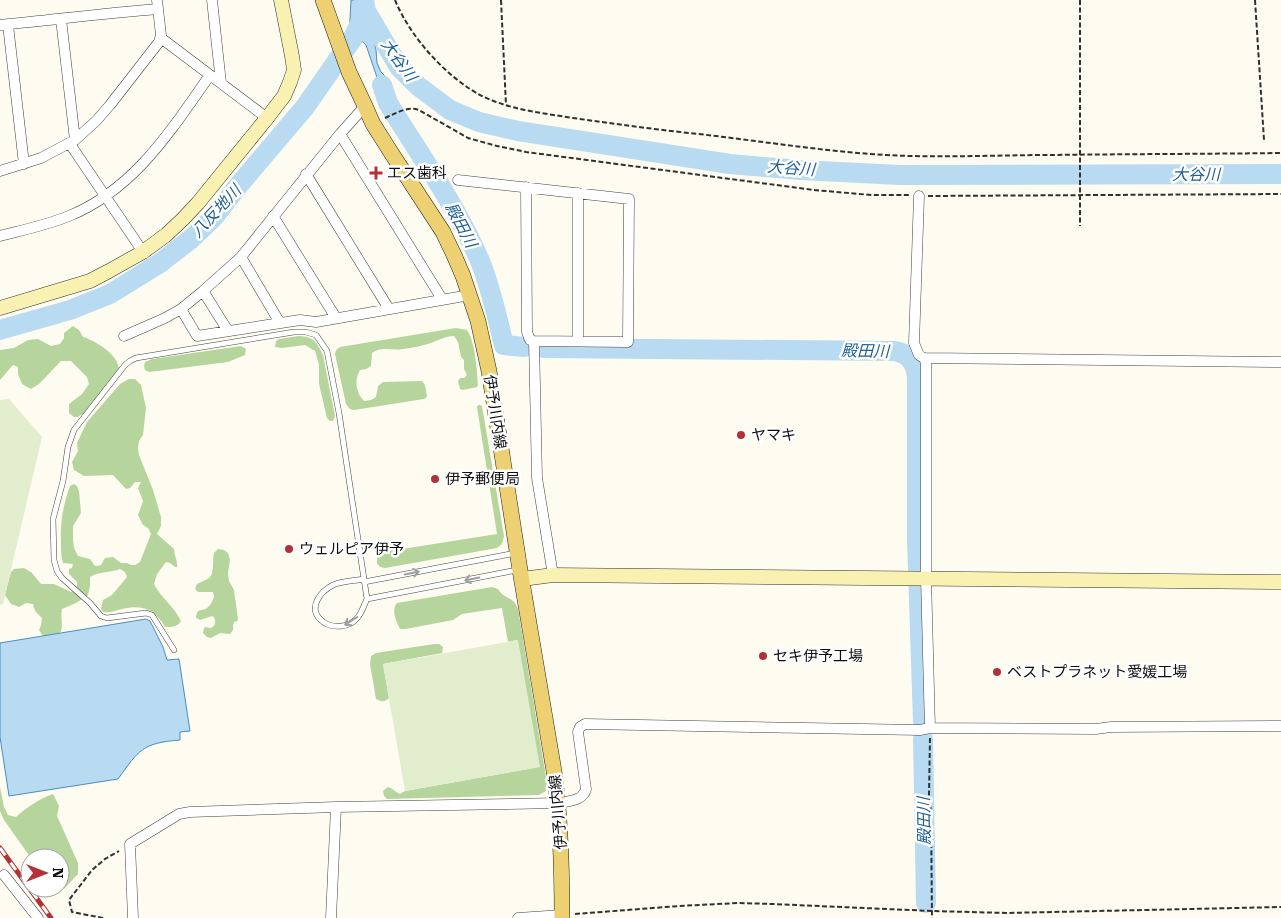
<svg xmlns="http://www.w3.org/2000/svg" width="1281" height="918" viewBox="0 0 1281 918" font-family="'Roboto Serif','Noto Sans JP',serif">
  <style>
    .forest { fill: #b6d59d }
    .pitch { fill: #e2edce }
    .water { fill: #b9dbf1; stroke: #478fc1 }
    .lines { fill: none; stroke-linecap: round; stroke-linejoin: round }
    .river { stroke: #b9dbf1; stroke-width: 20 }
    .lane-casing { stroke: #414141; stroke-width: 6 }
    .street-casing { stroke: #414141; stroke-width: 11 }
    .secondary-casing { stroke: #303030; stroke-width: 15 }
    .primary-casing { stroke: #1f1f1f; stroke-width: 16 }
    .path { stroke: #303030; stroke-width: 2; stroke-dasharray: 5 2.5; stroke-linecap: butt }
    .lane { stroke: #fff; stroke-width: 5 }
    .street { stroke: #fff; stroke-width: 10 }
    .secondary { stroke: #f8f1b1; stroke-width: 14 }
    .primary { stroke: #ecd072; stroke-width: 15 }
    .rail-casing { stroke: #b23237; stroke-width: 5 }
    .rail { stroke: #fff; stroke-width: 3; stroke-dasharray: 9; stroke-linecap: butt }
    .oneway { stroke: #9f9f9f }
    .poi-dot { fill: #b23237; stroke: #fff; stroke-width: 2 }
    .labels { text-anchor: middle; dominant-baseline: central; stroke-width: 5; stroke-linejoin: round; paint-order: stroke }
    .poi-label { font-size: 15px; fill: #0e0e0e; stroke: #fff; text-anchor: start }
    .street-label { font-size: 15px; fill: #0e0e0e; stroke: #fff }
    .water-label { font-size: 16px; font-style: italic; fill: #226195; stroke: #fff }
  </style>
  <rect width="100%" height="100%" fill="#fefbf1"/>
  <path class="forest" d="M73,326L79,330L83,337C96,341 117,354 119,368L84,413L78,417H74L69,413V404L82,394L89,384L87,377L71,361H61L39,384L31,389L22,384L18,374V367L13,365L0,380V350L14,348L28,340L38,339L51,346L60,344L64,338V333Z
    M456,328L467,330C475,341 477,370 478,385L477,387L463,390L460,389L458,381L460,378H464L467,375L464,369V360L461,357L458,342L454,336C445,336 439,340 431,343C422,346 413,348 403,349C392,351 381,346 372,353L371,366L366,369L360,370C354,380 356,393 364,401L371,400L376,397L378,386L383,382L422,381C426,385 426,391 427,397L424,399L354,410L350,409L346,404L335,354L336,350L340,347Z
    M299,336C314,337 317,342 323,355L335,416L333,421H330L327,418L319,384V365L315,351L305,345L282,348L275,347L276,341L279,339Z
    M241,346L246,349L245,355L228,362L149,372L145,370L144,366L145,362L152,359Z
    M129,379H135L141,385L146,408L143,435L139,441L138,448L139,455L153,490L161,517V526L157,534L174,549C174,555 178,561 177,567H175L170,563L166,562L157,574L154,584C161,598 174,606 181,621C177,627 173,627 165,627C155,609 142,604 122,609C114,611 110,613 103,612L101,609L103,600L112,595L127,577L125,572L120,569C110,573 100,571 90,577V586L88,595L76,603L62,609C60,617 64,625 60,633L43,636L39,630L41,625L42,618L35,611L33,604L26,603L19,607L11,604L5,595L11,572L14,569L24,568L32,573L41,584H54L71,592L77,586V582L69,574V569L72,568L73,564L63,563C61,557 61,550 61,543C60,523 63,505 70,486L74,484L77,486L79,491L81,513L73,526V539L74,548L78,556L90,559L95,566C104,566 101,563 105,558L113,557L121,563H127L131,565H135L140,562L151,534L148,528L143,525L138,515L143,501L138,488L141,482H135L130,488L126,489L113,475L84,476L74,470L72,462L78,451L77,443L87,422L120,384Z
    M478,405H480L482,406L504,536L502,544L497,548L385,568L380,567L377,563V553L497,534L477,407Z
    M218,549L224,550L228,553L230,560L228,573L229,581L234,590L238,619L237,621L234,622L233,625V630L230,634L220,633L211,638L207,637L203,633L204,628L205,627L211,628C216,625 216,622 214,617L212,616L200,620L196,618C197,607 201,612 207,608C211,605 213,600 214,597L213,592H198L195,589L197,584C201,582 206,580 209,578C215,574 212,560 214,553Z
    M492,587L498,589C504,600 513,595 518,609L547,783L546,791L539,795L387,799L384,796L383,791L388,787C393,788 395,792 400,794L405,791L539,767L517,640L508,642L502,608L462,614L453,620L406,629H400C396,621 391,610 397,603Z
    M434,644H439L443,647L442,653L383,664L389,698C385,702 381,702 376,699L370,664L371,656L376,653Z
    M0,787L4,807L8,815L16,817C27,807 39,799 53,794L59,806L57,816L78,863V874L64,889L56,888H60V858H31L4,820L0,811Z"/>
  <path class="pitch" d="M9,399L42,437L3,604L0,605V400Z
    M518,640L540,767L405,791L383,664Z"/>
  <path class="water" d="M351,0H371L370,24L376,50L377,63L381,72L386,77L389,82L384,83L389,99L394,108L389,111L386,104L366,45L363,42L359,41L355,44L352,49L349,39Z
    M146,619L150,621L163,647L167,660L179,659L190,731L180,732V740C142,743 139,750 118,779L9,796L0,737V643Z"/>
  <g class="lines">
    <path class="river" d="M364,0L366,11L399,67L418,86L450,110L479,122L518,131L730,164L800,170L900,175L1281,174
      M382,85L388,103C420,155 456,205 480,261C491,288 497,317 504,345L524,347
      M0,330L70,310L110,294L160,263L191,239L213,218L238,186L305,107L353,38L363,17
      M543,348L894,351C909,353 916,363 917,378V540L923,722
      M923,739L926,903"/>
    <g class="lane-casing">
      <path id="lane" d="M364,582L516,553
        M367,599L517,570
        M174,650L152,615L146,613L107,618L101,616L90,603L62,578L57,571L54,560L53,519L63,481L68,447L74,430L125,365L130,361L136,358L294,332H306L316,335L327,351L339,413L367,599C364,605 362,612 358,617C350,628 330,630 320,619C308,607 321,591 333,585C342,581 354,581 364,579"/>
    </g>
    <g class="street-casing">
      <path id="street" d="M212,0L221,83
        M61,19L75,140
        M0,25C53,20 105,13 158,9
        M8,25L24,164
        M161,38L267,118
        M340,134L442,299
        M70,144L143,252
        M0,171L41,158L75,140L96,121L110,105L159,42L161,35L157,0
        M306,174L389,309
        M458,180L629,199L628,342L534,341L530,340L527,332L526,187
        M919,196L914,343L919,355L924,358L926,363V578L930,728
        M273,216L336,318
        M0,236C23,230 47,225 69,216C135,189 171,130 210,75
        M241,257L280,323
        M203,291L228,331
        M181,309L197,336L300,320L316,322L470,295
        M124,336L165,318L181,309L203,291L241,257L340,134L365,106
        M534,341L537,478L553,575
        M578,341V193
        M924,358L1281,362
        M4,875L38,918
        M133,918L130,844L179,814L190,812L336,807L559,803C569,801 583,801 586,789L578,732L580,727L585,724L920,730L930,728L1096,729L1111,727L1281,726
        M331,918L336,807
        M518,918L562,915"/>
    </g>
    <g class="secondary-casing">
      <path id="secondary" d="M0,308L90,281L109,271L143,252L166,235L183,219L198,203L267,118L284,96L290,82L294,70L292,56L281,0
        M522,579L553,575L1281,582"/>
    </g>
    <g class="primary-casing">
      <path id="primary" d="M323,0L349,72L365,106L373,124L392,154L443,232L454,255L463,276L478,321L489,371L520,570L554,771C561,820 562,869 562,918"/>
    </g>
    <path class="path" d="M395,0C410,37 447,78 482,96C511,110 542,113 573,118C609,123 644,128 680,132C749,139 817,151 886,155C941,158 996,155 1051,155C1127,154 1204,154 1281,153
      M501,0L506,105
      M1080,0V226
      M1255,0L1264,140
      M385,118C397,113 407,106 419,110L468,138L497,146L526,152L814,190L871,195H909
      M928,196L1281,194
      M930,738L929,795L931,812L932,918
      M575,914L679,906L739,903L773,904L932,911L1007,913L1281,907
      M103,918L72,912L69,900L92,870L105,859L119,851"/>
    <use href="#lane" class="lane"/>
    <use href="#street" class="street"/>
    <use href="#secondary" class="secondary"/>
    <use href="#primary" class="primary"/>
    <g class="rail-casing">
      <path id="rail" d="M0,848L51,918"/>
    </g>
    <use href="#rail" class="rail"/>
  </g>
  <defs><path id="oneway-shaft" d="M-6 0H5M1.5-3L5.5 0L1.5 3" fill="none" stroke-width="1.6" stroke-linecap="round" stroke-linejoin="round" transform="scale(1.25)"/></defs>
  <g class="oneway">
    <use href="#oneway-shaft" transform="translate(412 573) rotate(-11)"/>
    <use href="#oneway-shaft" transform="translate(472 579) rotate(169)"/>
    <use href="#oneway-shaft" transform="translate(351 621) rotate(148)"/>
  </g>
  <g class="poi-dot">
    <path d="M373.5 165.5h5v5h5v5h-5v5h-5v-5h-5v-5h5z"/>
    <circle cx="741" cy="435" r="5"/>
    <circle cx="435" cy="479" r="5"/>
    <circle cx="289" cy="549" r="5"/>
    <circle cx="763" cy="656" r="5"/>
    <circle cx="997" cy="672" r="5"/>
  </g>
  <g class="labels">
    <g class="poi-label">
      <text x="387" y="173">エス歯科</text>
      <text x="751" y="435">ヤマキ</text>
      <text x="445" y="479">伊予郵便局</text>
      <text x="299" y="549">ウェルピア伊予</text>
      <text x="773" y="656">セキ伊予工場</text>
      <text x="1007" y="672">ベストプラネット愛媛工場</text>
    </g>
    <g class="street-label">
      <text transform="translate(495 412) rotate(81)">伊予川内線</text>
      <text transform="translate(558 812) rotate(-95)">伊予川内線</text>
    </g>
    <g class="water-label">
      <text transform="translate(399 60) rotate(54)">大谷川</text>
      <text transform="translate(791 168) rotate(4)">大谷川</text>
      <text x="1196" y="174">大谷川</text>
      <text transform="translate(216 211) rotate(-47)">八反地川</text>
      <text transform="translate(461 225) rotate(62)">殿田川</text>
      <text transform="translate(865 351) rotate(1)">殿田川</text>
      <text transform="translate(924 821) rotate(-91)">殿田川</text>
    </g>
  </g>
  <g transform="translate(45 873) rotate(90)"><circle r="24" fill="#ffffff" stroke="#9f9f9f"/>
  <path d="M0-4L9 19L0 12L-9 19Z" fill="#b23237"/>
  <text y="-8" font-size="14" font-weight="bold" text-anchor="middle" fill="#0e0e0e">N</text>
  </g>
</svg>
